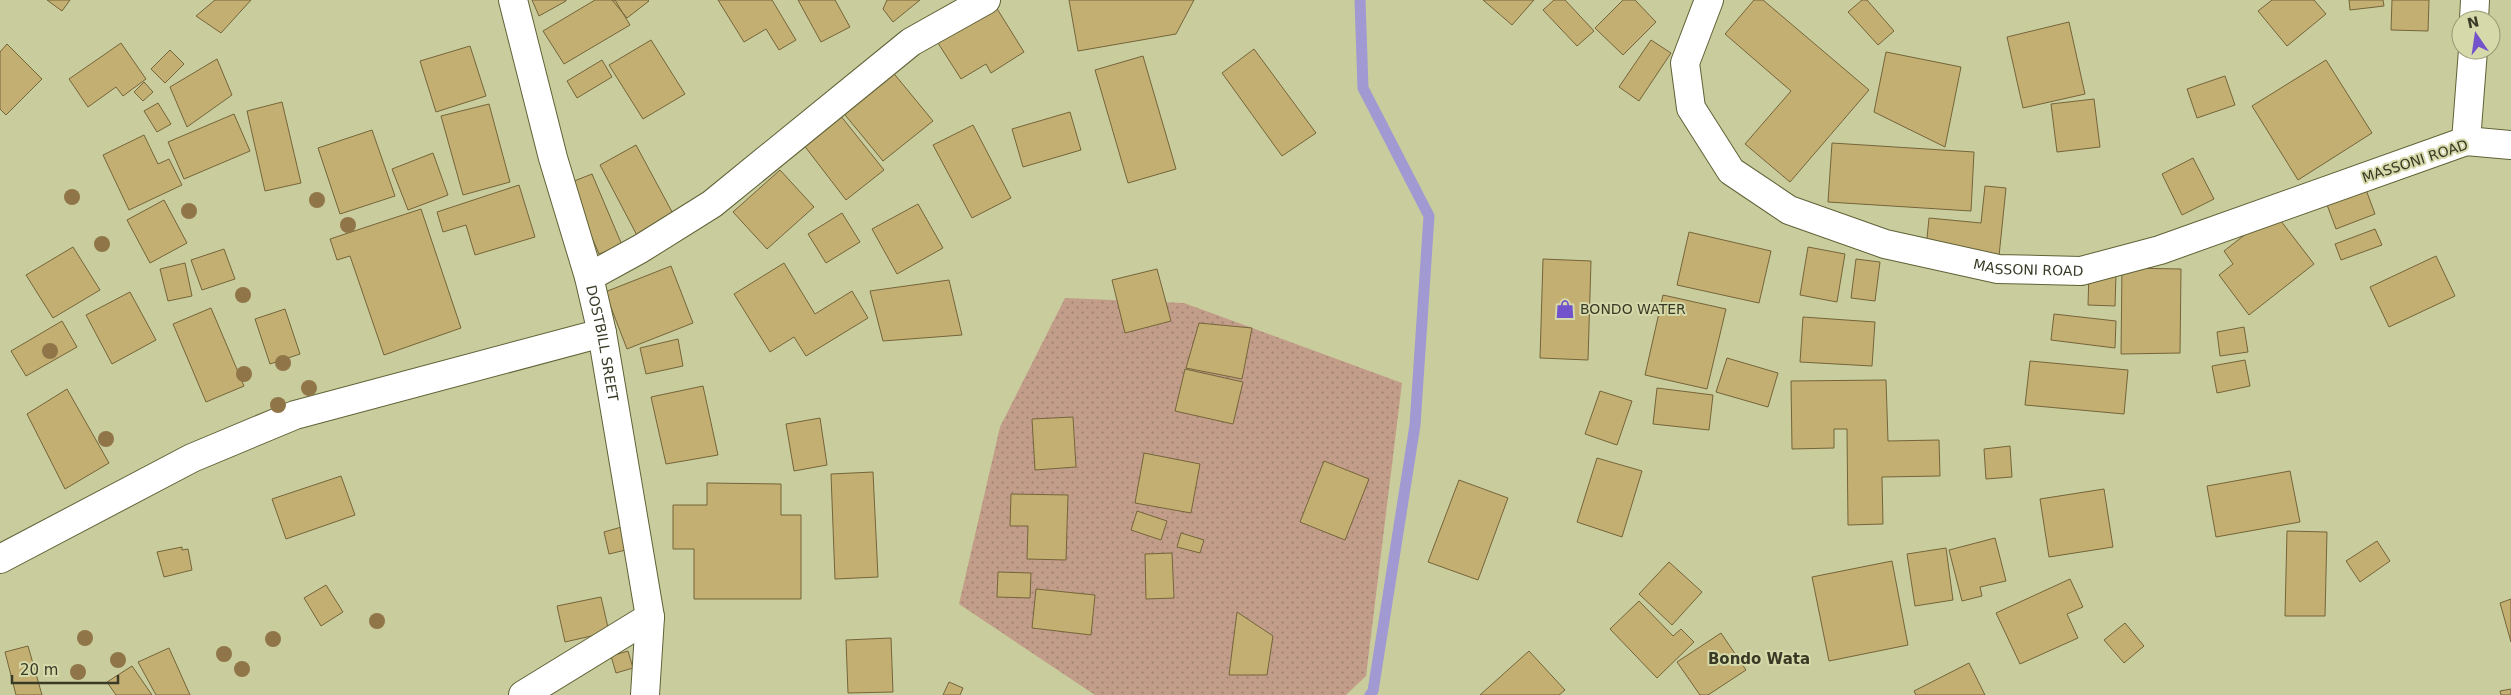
<svg xmlns="http://www.w3.org/2000/svg" width="2511" height="695" viewBox="0 0 2511 695" font-family="'DejaVu Sans',sans-serif">
  <style>
    .garden { fill: url(#garden-dots) }
    .lines { fill: none; stroke-linecap: round; stroke-linejoin: round }
    .stream { stroke: #a199d2; stroke-width: 11 }
    .building { fill: #c4af72; stroke: #74653a }
    .minor-casing { stroke: #606237; stroke-width: 30 }
    .minor { stroke: #fff; stroke-width: 28 }
    .tree { fill: #907549 }
    .labels { text-anchor: middle; dominant-baseline: central; stroke-width: 4; stroke-linejoin: round; paint-order: stroke }
    .street-label { font-size: 14px; fill: #383a26; stroke: #d6d9a9 }
    .poi-label { font-size: 14px; fill: #383a26; stroke: #d6d9a9; text-anchor: start }
    .neighbourhood-label { font-size: 15px; font-weight: bold; fill: #383a26; stroke: #d6d9a9 }
  </style>
  <defs>
    <pattern id="garden-dots" width="8" height="8" patternUnits="userSpaceOnUse" patternTransform="scale(1.25)"><rect width="8" height="8" fill="#c29d89"/><path d="M2 2h.1M6 6h.1" fill="none" stroke="#9f8170" stroke-width="1.8" stroke-linecap="round"/></pattern>
  </defs>
  <rect width="100%" height="100%" fill="#c9cc9c"/>
  <path class="garden" d="M1065,298L1184,303L1402,383L1366,676L1346,695H1095L959,604L1000,427Z"/>
  <g class="lines">
    <path class="stream" d="M1360,0L1363,88L1429,216L1415,425L1373,691L1370,695"/>
  </g>
  <path class="building" d="M47,0H70L62,11Z
    M215,0H251L221,33L196,16Z
    M532,0H566V1L539,16Z
    M595,0H615L630,25L564,64L543,31Z
    M612,0H648L649,1L627,18Z
    M718,0H772L796,40L779,50L766,29L744,42Z
    M798,0H835L850,27L821,42Z
    M887,0H920L893,22L883,9Z
    M1069,0H1194L1176,34L1078,51Z
    M1483,0H1534L1512,25Z
    M1554,0H1565L1594,31L1577,46L1543,10Z
    M1623,0H1635L1656,22L1623,55L1595,28Z
    M1754,0H1763L1869,90L1790,182L1745,144L1791,91L1725,34Z
    M1862,0H1867L1894,31L1878,45L1848,12Z
    M2272,0H2314L2326,14L2287,46L2258,11Z
    M2349,0H2383L2384,6L2350,10Z
    M2392,0H2429L2428,31L2391,30Z
    M996,7L1024,52L991,73L986,64L961,79L938,43Z
    M2069,22L2085,94L2023,108L2007,37Z
    M651,40L685,94L643,119L609,65Z
    M1651,40L1671,53L1639,101L1619,87Z
    M121,43L146,79L123,96L116,87L88,107L69,79Z
    M7,44L42,79L6,115L0,109V52Z
    M470,46L486,96L436,112L420,61Z
    M1254,49L1316,133L1282,156L1222,73Z
    M170,50L184,64L165,83L151,69Z
    M1886,52L1961,67L1945,147L1874,112Z
    M1143,56L1176,169L1128,183L1095,70Z
    M217,59L232,95L187,127L170,87Z
    M602,60L612,77L577,98L567,81Z
    M2326,60L2372,133L2298,180L2252,106Z
    M891,70L933,121L883,161L841,110Z
    M2225,76L2235,105L2197,118L2187,89Z
    M144,82L153,92L143,101L134,92Z
    M2094,99L2100,147L2057,152L2051,104Z
    M282,102L301,183L265,191L247,111Z
    M158,103L171,124L157,132L144,111Z
    M489,104L510,182L463,195L441,116Z
    M1070,112L1081,150L1023,167L1012,129Z
    M234,114L250,151L184,179L168,142Z
    M840,115L884,170L846,200L803,144Z
    M973,125L1011,198L972,218L933,145Z
    M372,130L395,196L340,214L318,148Z
    M144,135L158,164L169,159L182,185L129,210L103,155Z
    M1832,143L1974,152L1971,211L1828,202Z
    M636,145L678,223L641,243L600,165Z
    M433,153L448,195L408,210L392,169Z
    M2193,158L2214,199L2182,215L2162,174Z
    M780,170L814,207L767,249L733,212Z
    M592,174L622,245L599,254L569,183Z
    M2362,179L2375,214L2336,229L2323,194Z
    M519,185L535,237L475,255L466,225L443,232L437,212Z
    M1985,186L2006,188L1999,256L1926,248L1929,218L1981,223Z
    M164,200L187,243L150,263L127,220Z
    M918,204L943,248L897,274L872,229Z
    M421,209L461,328L384,355L350,256L337,260L330,239Z
    M2274,212L2314,264L2249,315L2219,275L2233,264L2224,251Z
    M842,213L860,242L826,263L808,234Z
    M2375,229L2382,245L2341,260L2335,244Z
    M1689,232L1771,251L1759,303L1677,285Z
    M73,247L100,290L53,318L26,275Z
    M1808,247L1845,254L1837,302L1800,295Z
    M224,249L235,279L202,290L191,260Z
    M2436,256L2455,296L2389,327L2370,287Z
    M1543,259L1591,261L1588,360L1540,358Z
    M1856,259L1880,262L1875,301L1851,298Z
    M185,263L192,296L168,301L160,269Z
    M784,263L815,314L852,291L868,318L806,356L794,337L770,352L734,294Z
    M671,266L693,323L627,349L605,292Z
    M2122,268L2181,269L2180,353L2121,354Z
    M1157,269L1171,321L1125,333L1112,280Z
    M2089,273L2116,274L2115,306L2088,305Z
    M949,280L962,335L883,341L870,291Z
    M130,292L156,340L112,364L86,315Z
    M1663,295L1726,309L1707,389L1645,375Z
    M211,308L244,386L206,402L173,324Z
    M285,309L300,354L270,364L255,319Z
    M2054,314L2116,321L2115,348L2051,340Z
    M1803,317L1875,322L1872,366L1800,362Z
    M62,321L77,347L26,376L11,351Z
    M1199,323L1252,328L1242,379L1186,368Z
    M2244,327L2248,352L2220,356L2217,332Z
    M678,339L683,366L646,374L640,348Z
    M1727,358L1778,373L1768,407L1716,392Z
    M2245,360L2250,386L2217,393L2212,366Z
    M2030,361L2128,370L2124,414L2025,405Z
    M1185,369L1243,382L1233,424L1175,411Z
    M1886,380L1888,441L1939,440L1940,476L1882,477L1883,524L1848,525L1847,429H1834V448L1792,449L1791,381Z
    M703,386L718,455L666,464L651,397Z
    M1657,388L1713,395L1709,430L1653,424Z
    M67,389L109,463L65,489L27,414Z
    M1600,391L1632,401L1617,445L1585,434Z
    M1073,417L1076,467L1035,470L1032,419Z
    M820,418L827,465L794,471L786,424Z
    M2010,446L2012,477L1986,479L1984,449Z
    M1144,453L1200,464L1191,513L1135,503Z
    M1597,458L1642,471L1622,537L1577,522Z
    M1324,461L1369,479L1345,540L1300,522Z
    M2290,471L2300,522L2216,537L2207,486Z
    M873,472L878,577L835,579L831,474Z
    M341,476L355,515L286,539L272,499Z
    M1459,480L1508,498L1478,580L1428,562Z
    M707,483L781,484V515H801V599H694V549H673V505H707Z
    M2104,489L2113,547L2049,557L2040,499Z
    M1011,494L1068,495L1066,560L1027,559L1028,526H1010Z
    M1137,511L1167,521L1161,540L1131,530Z
    M625,526L630,549L609,554L604,532Z
    M2287,531L2327,532L2325,616H2285Z
    M1181,533L1204,540L1200,553L1177,547Z
    M1995,538L2006,581L1980,587L1982,596L1962,601L1949,550Z
    M2377,541L2390,561L2360,582L2346,561Z
    M182,547V550L188,549L192,570L164,577L157,552Z
    M1946,548L1953,600L1915,606L1907,554Z
    M1172,553L1174,598L1146,599L1145,554Z
    M1892,561L1908,645L1829,661L1812,577Z
    M1669,562L1702,592L1672,625L1639,594Z
    M998,572L1031,573L1030,598L997,597Z
    M2070,579L2083,607L2067,614L2078,638L2020,664L1996,613Z
    M326,585L343,612L321,626L304,598Z
    M1036,589L1095,595L1091,635L1032,628Z
    M601,597L609,632L565,642L557,606Z
    M2511,599V642L2500,603Z
    M1639,601L1673,636L1681,629L1694,642L1657,678L1610,629Z
    M1237,612L1273,636L1267,675H1229Z
    M2125,623L2144,646L2124,663L2104,640Z
    M1721,633L1746,670L1708,695H1700L1677,662Z
    M891,638L893,692L848,693L846,640Z
    M28,646L42,695H16L5,652Z
    M169,648L190,695H156L138,662Z
    M628,651L633,668L616,673L611,656Z
    M1529,651L1565,690L1559,695H1480Z
    M1969,663L1985,695H1916L1914,691Z
    M132,666L152,695H116L107,682Z
    M949,682L963,688L960,695H943Z
    M2511,689V695H2501L2500,691Z"/>
  <g class="lines">
    <g class="minor-casing">
      <g id="minor">
        <path id="s1" d="M513,0L553,158L589,277L602,333L650,617L645,695"/>
        <path id="s2" d="M1709,0L1685,63L1691,108L1731,171L1789,210L1885,244L1998,269L2081,271L2160,250L2466,141L2511,145"/>
        <path d="M2474,20L2475,0"/>
        <path d="M2466,141L2473,50"/>
        <path d="M589,277L640,249L712,204L911,42L986,0"/>
        <path d="M0,559L192,458L295,415L602,333"/>
        <path d="M523,695L650,617"/>
      </g>
    </g>
    <use href="#minor" class="minor"/>
  </g>
  <g class="tree">
    <circle cx="72" cy="197" r="8"/>
    <circle cx="317" cy="200" r="8"/>
    <circle cx="189" cy="211" r="8"/>
    <circle cx="348" cy="225" r="8"/>
    <circle cx="102" cy="244" r="8"/>
    <circle cx="243" cy="295" r="8"/>
    <circle cx="50" cy="351" r="8"/>
    <circle cx="283" cy="363" r="8"/>
    <circle cx="244" cy="374" r="8"/>
    <circle cx="309" cy="388" r="8"/>
    <circle cx="278" cy="405" r="8"/>
    <circle cx="106" cy="439" r="8"/>
    <circle cx="377" cy="621" r="8"/>
    <circle cx="85" cy="638" r="8"/>
    <circle cx="273" cy="639" r="8"/>
    <circle cx="224" cy="654" r="8"/>
    <circle cx="118" cy="660" r="8"/>
    <circle cx="242" cy="669" r="8"/>
    <circle cx="78" cy="672" r="8"/>
  </g>
  <defs>
    <g id="shop-bare" transform="scale(1.5)"><path d="M-5-2.5h2.3a2.7 3.5 0 0 1 5.4 0H5L5.5 6h-11ZM-1.5-2.5h3a1.5 2.3 0 0 0-3 0Z" fill="#7253cc" stroke="#d6d9a9" stroke-width="2.5" paint-order="stroke"/></g>
  </defs>
  <g fill-rule="evenodd">
    <use href="#shop-bare" x="1565" y="309"/>
  </g>
  <g class="labels">
    <g class="street-label">
      <text transform="translate(2415 161) rotate(-18)">MASSONI ROAD</text>
      <text stroke="none"><textPath href="#s2" startOffset="505">MASSONI ROAD</textPath></text>
      <text stroke="none"><textPath href="#s1" startOffset="355">DOSTBILL SREET</textPath></text>
    </g>
    <g class="poi-label">
      <text x="1580" y="309">BONDO WATER</text>
    </g>
    <g class="neighbourhood-label">
      <text x="1759" y="659">Bondo Wata</text>
    </g>
  </g>
  <g transform="translate(2476 35) rotate(347)"><circle r="24" fill="#d6d9a9" stroke="#979975"/>
  <path d="M0-4L9 19L0 12L-9 19Z" fill="#7253cc"/>
  <text y="-8" font-size="14" font-weight="bold" text-anchor="middle" fill="#383a26">N</text>
  </g>
  <path d="M12 675v8h106v-8" fill="none" stroke="#383a26" stroke-width="2.5"/>
  <text x="20" y="675" font-size="15" fill="#383a26" stroke="#d6d9a9" stroke-width="4" paint-order="stroke">20 m</text>
</svg>
